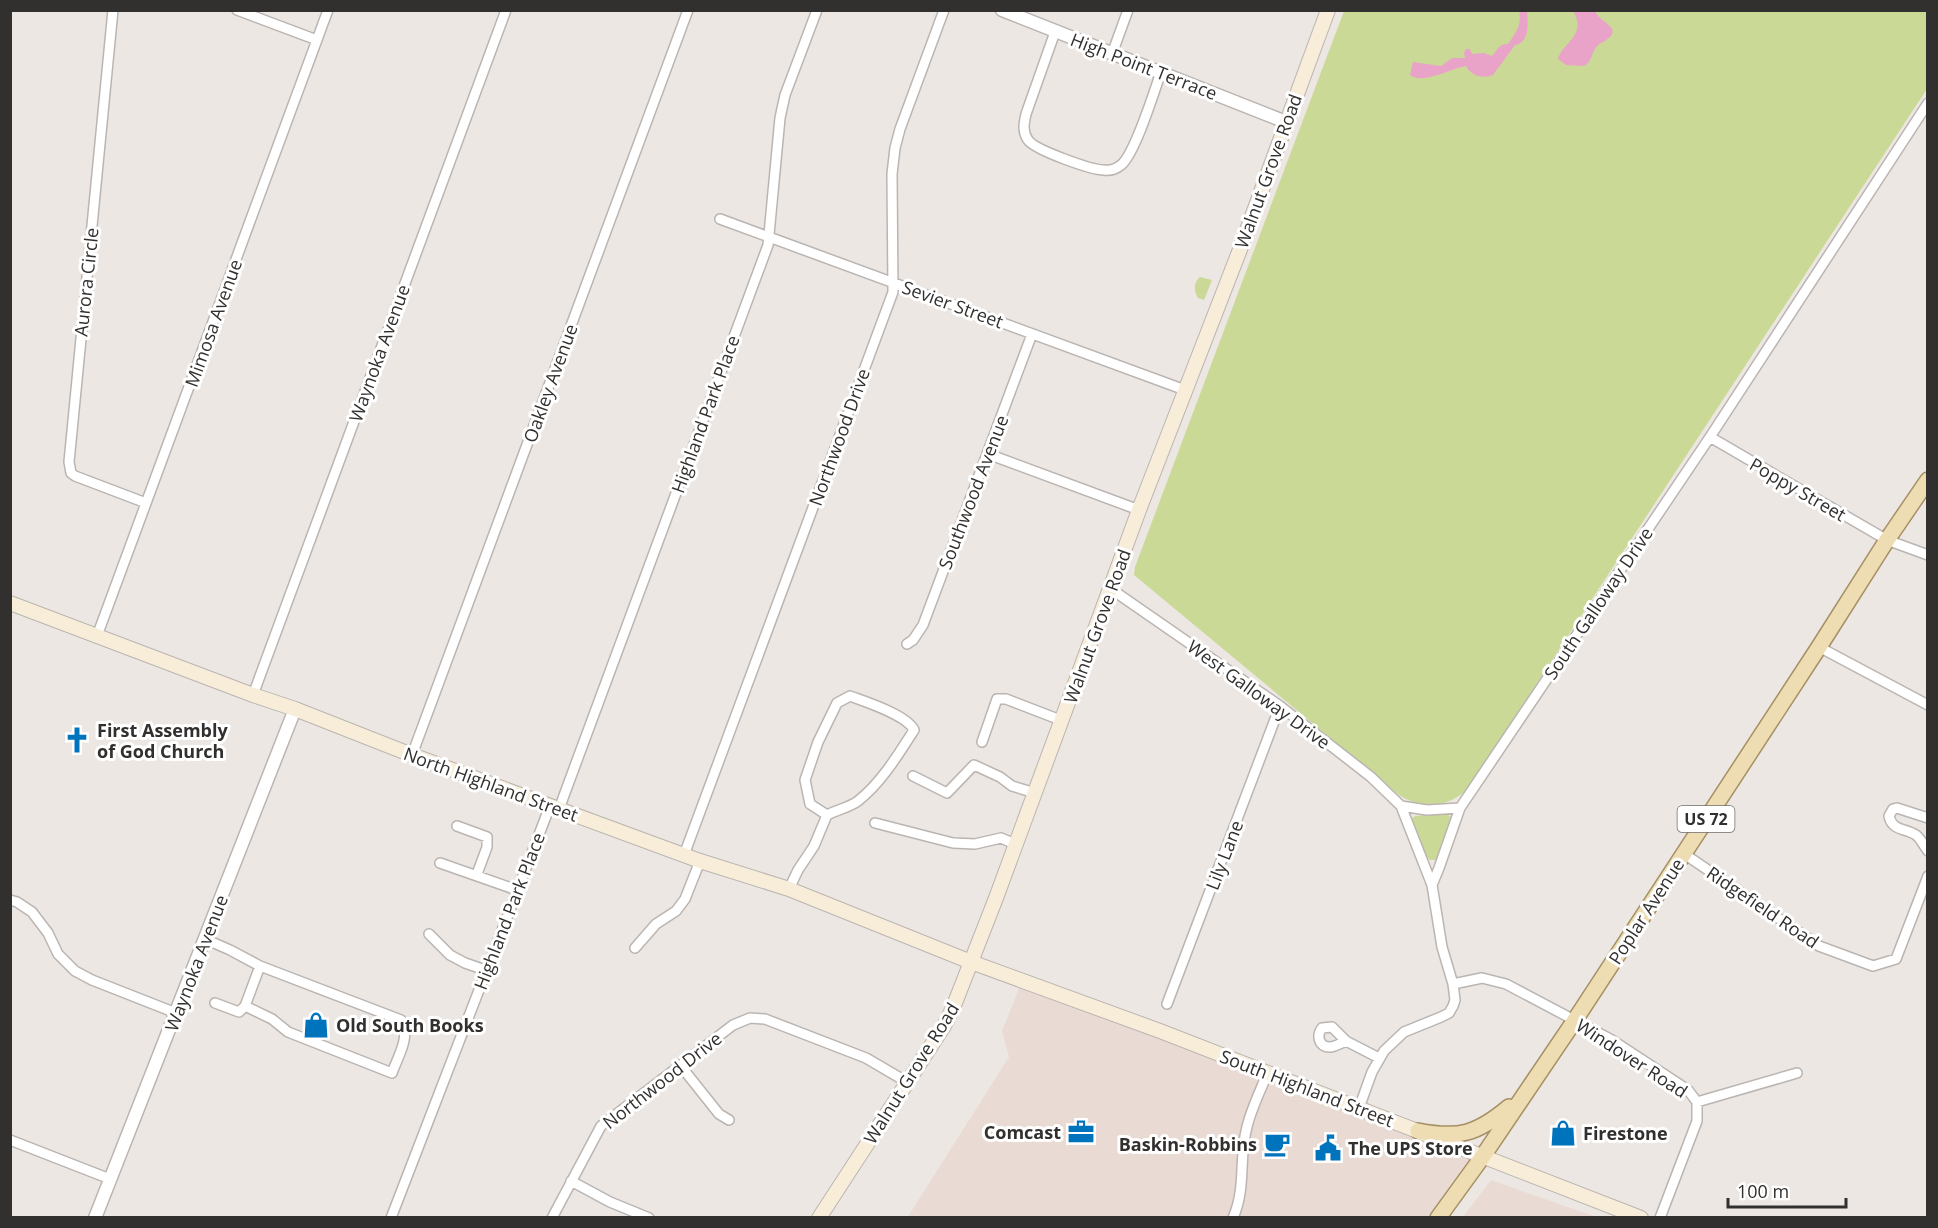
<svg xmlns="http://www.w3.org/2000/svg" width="1938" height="1228" viewBox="0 0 1938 1228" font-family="'Open Sans',sans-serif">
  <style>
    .built { fill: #e9dbd3 }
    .green { fill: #cad996 }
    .water { fill: #e9a3c8 }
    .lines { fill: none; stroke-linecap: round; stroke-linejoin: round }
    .minor-casing { stroke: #bbb5b2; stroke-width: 12 }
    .tertiary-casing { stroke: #bbb5b2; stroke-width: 15 }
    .secondary-casing { stroke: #bbb5b2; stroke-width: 16 }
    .primary-casing { stroke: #a59064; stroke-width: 18 }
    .minor { stroke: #fff; stroke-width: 9 }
    .tertiary { stroke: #fff; stroke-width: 12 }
    .secondary { stroke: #f7edd9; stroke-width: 14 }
    .primary { stroke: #eedcb3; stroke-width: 15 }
    .labels { text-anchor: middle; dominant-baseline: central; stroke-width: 6; stroke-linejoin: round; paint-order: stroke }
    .shield { fill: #fff; stroke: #706e6d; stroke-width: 1.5 }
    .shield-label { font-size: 16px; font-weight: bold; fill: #32302f }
    .street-label { font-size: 18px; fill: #32302f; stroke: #fff }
    .poi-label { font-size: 18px; font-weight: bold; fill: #32302f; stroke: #fff; text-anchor: start }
  </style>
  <rect width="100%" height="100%" fill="#ede7e3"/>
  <path class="built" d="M1022,981L1483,1156L1438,1217L907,1218L1009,1057L1002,1031Z
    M1491,1180L1596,1217H1463Z"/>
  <path class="green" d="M1344,11H1927V89L1466,791C1444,808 1424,810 1399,795L1134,575L1135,567Z
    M1200,277L1212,280L1204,300L1198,298C1194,291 1193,283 1200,277Z
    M1445,813L1451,817L1452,820L1439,857L1436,860H1430L1427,857L1411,819L1415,816Z"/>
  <path class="water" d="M1519,11H1527C1528,23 1530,42 1515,45L1493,75C1483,79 1471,76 1466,66C1452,68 1423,85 1410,75L1413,62L1441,66L1452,58H1465L1464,53L1466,49H1470L1472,54L1484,53L1492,56C1498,50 1498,44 1508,44C1516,33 1522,24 1519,11Z
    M1573,11H1595C1599,20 1608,22 1612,29C1616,37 1601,42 1597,46C1591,53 1592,62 1584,66L1566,65L1558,59C1562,43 1588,35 1573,11Z"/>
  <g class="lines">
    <g class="minor-casing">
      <path id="minor" d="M113,10L69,462L71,473L75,476L146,503
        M237,10L317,40
        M1055,32L1026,114C1024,123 1022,131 1028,140C1035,150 1091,170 1104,170C1111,171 1116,169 1121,165C1135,154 1154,92 1161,72
        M1112,54L1128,10
        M720,219L1185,390
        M1710,437L1887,540L1928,555
        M988,454L1139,510
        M1111,589L1280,706L1371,777L1401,806L1427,810L1460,808
        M97,636L328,10
        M907,644L913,640L923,625L1032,334
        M1819,647L1928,705
        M253,695L506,10
        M850,696C866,702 907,715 914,730C898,755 881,783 858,801C850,807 837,810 827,815L810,804L805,780L818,742L837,703Z
        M982,742L997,699H1006L1063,721
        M412,755L688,10
        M913,776L947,793L974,765L1000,777L1012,786L1035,793
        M1401,806L1432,885
        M559,809L768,245L780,118L785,95L817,10
        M1928,818L1897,808L1893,809L1889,816C1892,831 1905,828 1916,835C1921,839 1924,846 1928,851
        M875,823L953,843L975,844L1001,838L1015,844
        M457,826L487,837V847L477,874
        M1683,853L1819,946L1873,966L1896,959L1928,876
        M684,855L893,292L892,174L895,148L900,129L944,10
        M440,863L517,890
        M789,889L798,870L814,846L827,815
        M10,900L17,902L32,912L48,933L58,954L75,971L92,980L176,1013
        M429,934L450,955L465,963L485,970
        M205,939L230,950L260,966L245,1006
        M635,948L656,924L676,911L685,899L700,861
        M1453,984L1482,978L1506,984L1612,1040L1688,1090L1697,1102V1121L1660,1218
        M215,1003L239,1012L245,1006L272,1019L288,1032L392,1073C398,1056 411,1037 401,1020L260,966
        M1167,1004L1280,706
        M1346,1041C1342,1043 1336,1046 1331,1047C1319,1048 1316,1036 1322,1028L1332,1027L1346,1041L1379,1058
        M680,1065L719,1114L729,1120
        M1697,1102L1797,1073
        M1359,1108L1372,1072L1384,1051L1404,1032L1441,1017L1449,1013L1453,1006L1455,1000L1453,984L1442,947L1432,885L1439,868L1460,808L1710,437L1928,103
        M10,1140L110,1179
        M571,1181L610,1202L649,1218
        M391,1218L550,806
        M552,1218L601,1126L733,1025L750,1018L765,1019L866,1058L907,1082
        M1233,1218C1246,1188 1239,1161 1246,1131C1250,1111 1260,1092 1267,1074"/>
    </g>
    <g class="tertiary-casing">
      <path id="tertiary" d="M1002,10L1286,122
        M95,1218L295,709"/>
    </g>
    <g class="secondary-casing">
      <path id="secondary" d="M10,603L253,695L295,709L412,755L700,861L789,889L971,962L1160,1031L1641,1218
        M819,1218L944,1026L953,1008L996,898L1139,510L1239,252L1328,10"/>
    </g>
    <g class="primary-casing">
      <path id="primary" d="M1418,1131C1459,1139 1477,1134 1509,1107
        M1438,1218L1483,1156L1575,1020L1819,647L1887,540L1928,480"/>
    </g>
    <use href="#minor" class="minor"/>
    <use href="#tertiary" class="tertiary"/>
    <use href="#secondary" class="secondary"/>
    <use href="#primary" class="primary"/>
  </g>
  <defs>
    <g id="church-bare" transform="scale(2.07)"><path d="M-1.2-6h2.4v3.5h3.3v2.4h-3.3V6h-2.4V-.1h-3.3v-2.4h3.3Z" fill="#0073bd" stroke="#fff" stroke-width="2.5" paint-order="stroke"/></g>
    <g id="shop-bare" transform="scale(2.07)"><path d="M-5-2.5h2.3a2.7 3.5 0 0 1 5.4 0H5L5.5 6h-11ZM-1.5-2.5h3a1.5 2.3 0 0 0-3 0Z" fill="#0073bd" stroke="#fff" stroke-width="2.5" paint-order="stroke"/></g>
    <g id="office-bare" transform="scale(2.07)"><path d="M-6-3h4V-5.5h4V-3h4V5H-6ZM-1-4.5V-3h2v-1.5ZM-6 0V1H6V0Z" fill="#0073bd" stroke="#fff" stroke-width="2.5" paint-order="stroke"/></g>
    <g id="cafe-bare" transform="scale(2.07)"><path d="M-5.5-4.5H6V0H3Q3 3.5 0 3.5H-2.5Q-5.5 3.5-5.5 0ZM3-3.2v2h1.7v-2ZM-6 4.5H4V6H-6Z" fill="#0073bd" stroke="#fff" stroke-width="2.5" paint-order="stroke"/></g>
    <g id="civic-bare" transform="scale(2.07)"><path d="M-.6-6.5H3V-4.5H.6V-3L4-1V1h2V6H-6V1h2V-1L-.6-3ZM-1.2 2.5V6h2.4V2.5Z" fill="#0073bd" stroke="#fff" stroke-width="2.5" paint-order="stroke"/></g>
  </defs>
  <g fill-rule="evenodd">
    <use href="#church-bare" x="77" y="740"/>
    <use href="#shop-bare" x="316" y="1025"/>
    <use href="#office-bare" x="1081" y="1132"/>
    <use href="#shop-bare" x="1563" y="1133"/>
    <use href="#cafe-bare" x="1277" y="1144"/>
    <use href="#civic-bare" x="1328" y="1148"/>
  </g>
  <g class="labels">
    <rect class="shield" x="1677.5" y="806" width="57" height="26" rx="4.5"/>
    <g class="shield-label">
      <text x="1706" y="819">US 72</text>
    </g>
    <g class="street-label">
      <text transform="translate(1144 66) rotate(21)">High Point Terrace</text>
      <text transform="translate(1268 171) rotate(-70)">Walnut Grove Road</text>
      <text transform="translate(86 282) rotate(-84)">Aurora Circle</text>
      <text transform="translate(953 304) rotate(20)">Sevier Street</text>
      <text transform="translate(213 323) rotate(-70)">Mimosa Avenue</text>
      <text transform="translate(379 353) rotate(-70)">Waynoka Avenue</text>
      <text transform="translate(550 383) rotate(-70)">Oakley Avenue</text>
      <text transform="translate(705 414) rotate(-70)">Highland Park Place</text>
      <text transform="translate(839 437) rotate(-70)">Northwood Drive</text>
      <text transform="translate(1798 489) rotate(30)">Poppy Street</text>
      <text transform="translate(973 492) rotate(-69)">Southwood Avenue</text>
      <text transform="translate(1598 603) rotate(-56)">South Galloway Drive</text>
      <text transform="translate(1097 626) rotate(-70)">Walnut Grove Road</text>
      <text transform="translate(1259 694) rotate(36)">West Galloway Drive</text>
      <text transform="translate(491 784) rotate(20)">North Highland Street</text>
      <text transform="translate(1224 855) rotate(-69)">Lily Lane</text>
      <text transform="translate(1763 907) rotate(34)">Ridgefield Road</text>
      <text transform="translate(509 911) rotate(-69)">Highland Park Place</text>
      <text transform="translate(1646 911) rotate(-57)">Poplar Avenue</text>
      <text transform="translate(196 963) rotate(-69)">Waynoka Avenue</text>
      <text transform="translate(1632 1058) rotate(33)">Windover Road</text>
      <text transform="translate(911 1073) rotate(-58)">Walnut Grove Road</text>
      <text transform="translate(662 1080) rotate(-38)">Northwood Drive</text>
      <text transform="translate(1307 1088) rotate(21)">South Highland Street</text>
    </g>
    <g class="poi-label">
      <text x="97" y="730">First Assembly<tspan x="97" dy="21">of God Church</tspan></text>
      <text x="336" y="1025">Old South Books</text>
      <text x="1061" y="1132" text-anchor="end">Comcast</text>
      <text x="1583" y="1133">Firestone</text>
      <text x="1257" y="1144" text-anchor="end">Baskin-Robbins</text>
      <text x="1348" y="1148">The UPS Store</text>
    </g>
  </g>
  <rect width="1938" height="1228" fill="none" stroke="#32302f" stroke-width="24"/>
  <path d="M1728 1198v9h118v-9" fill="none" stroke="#32302f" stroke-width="3"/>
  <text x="1737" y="1198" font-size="18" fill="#32302f" stroke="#ffffff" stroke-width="4.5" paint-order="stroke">100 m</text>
</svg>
